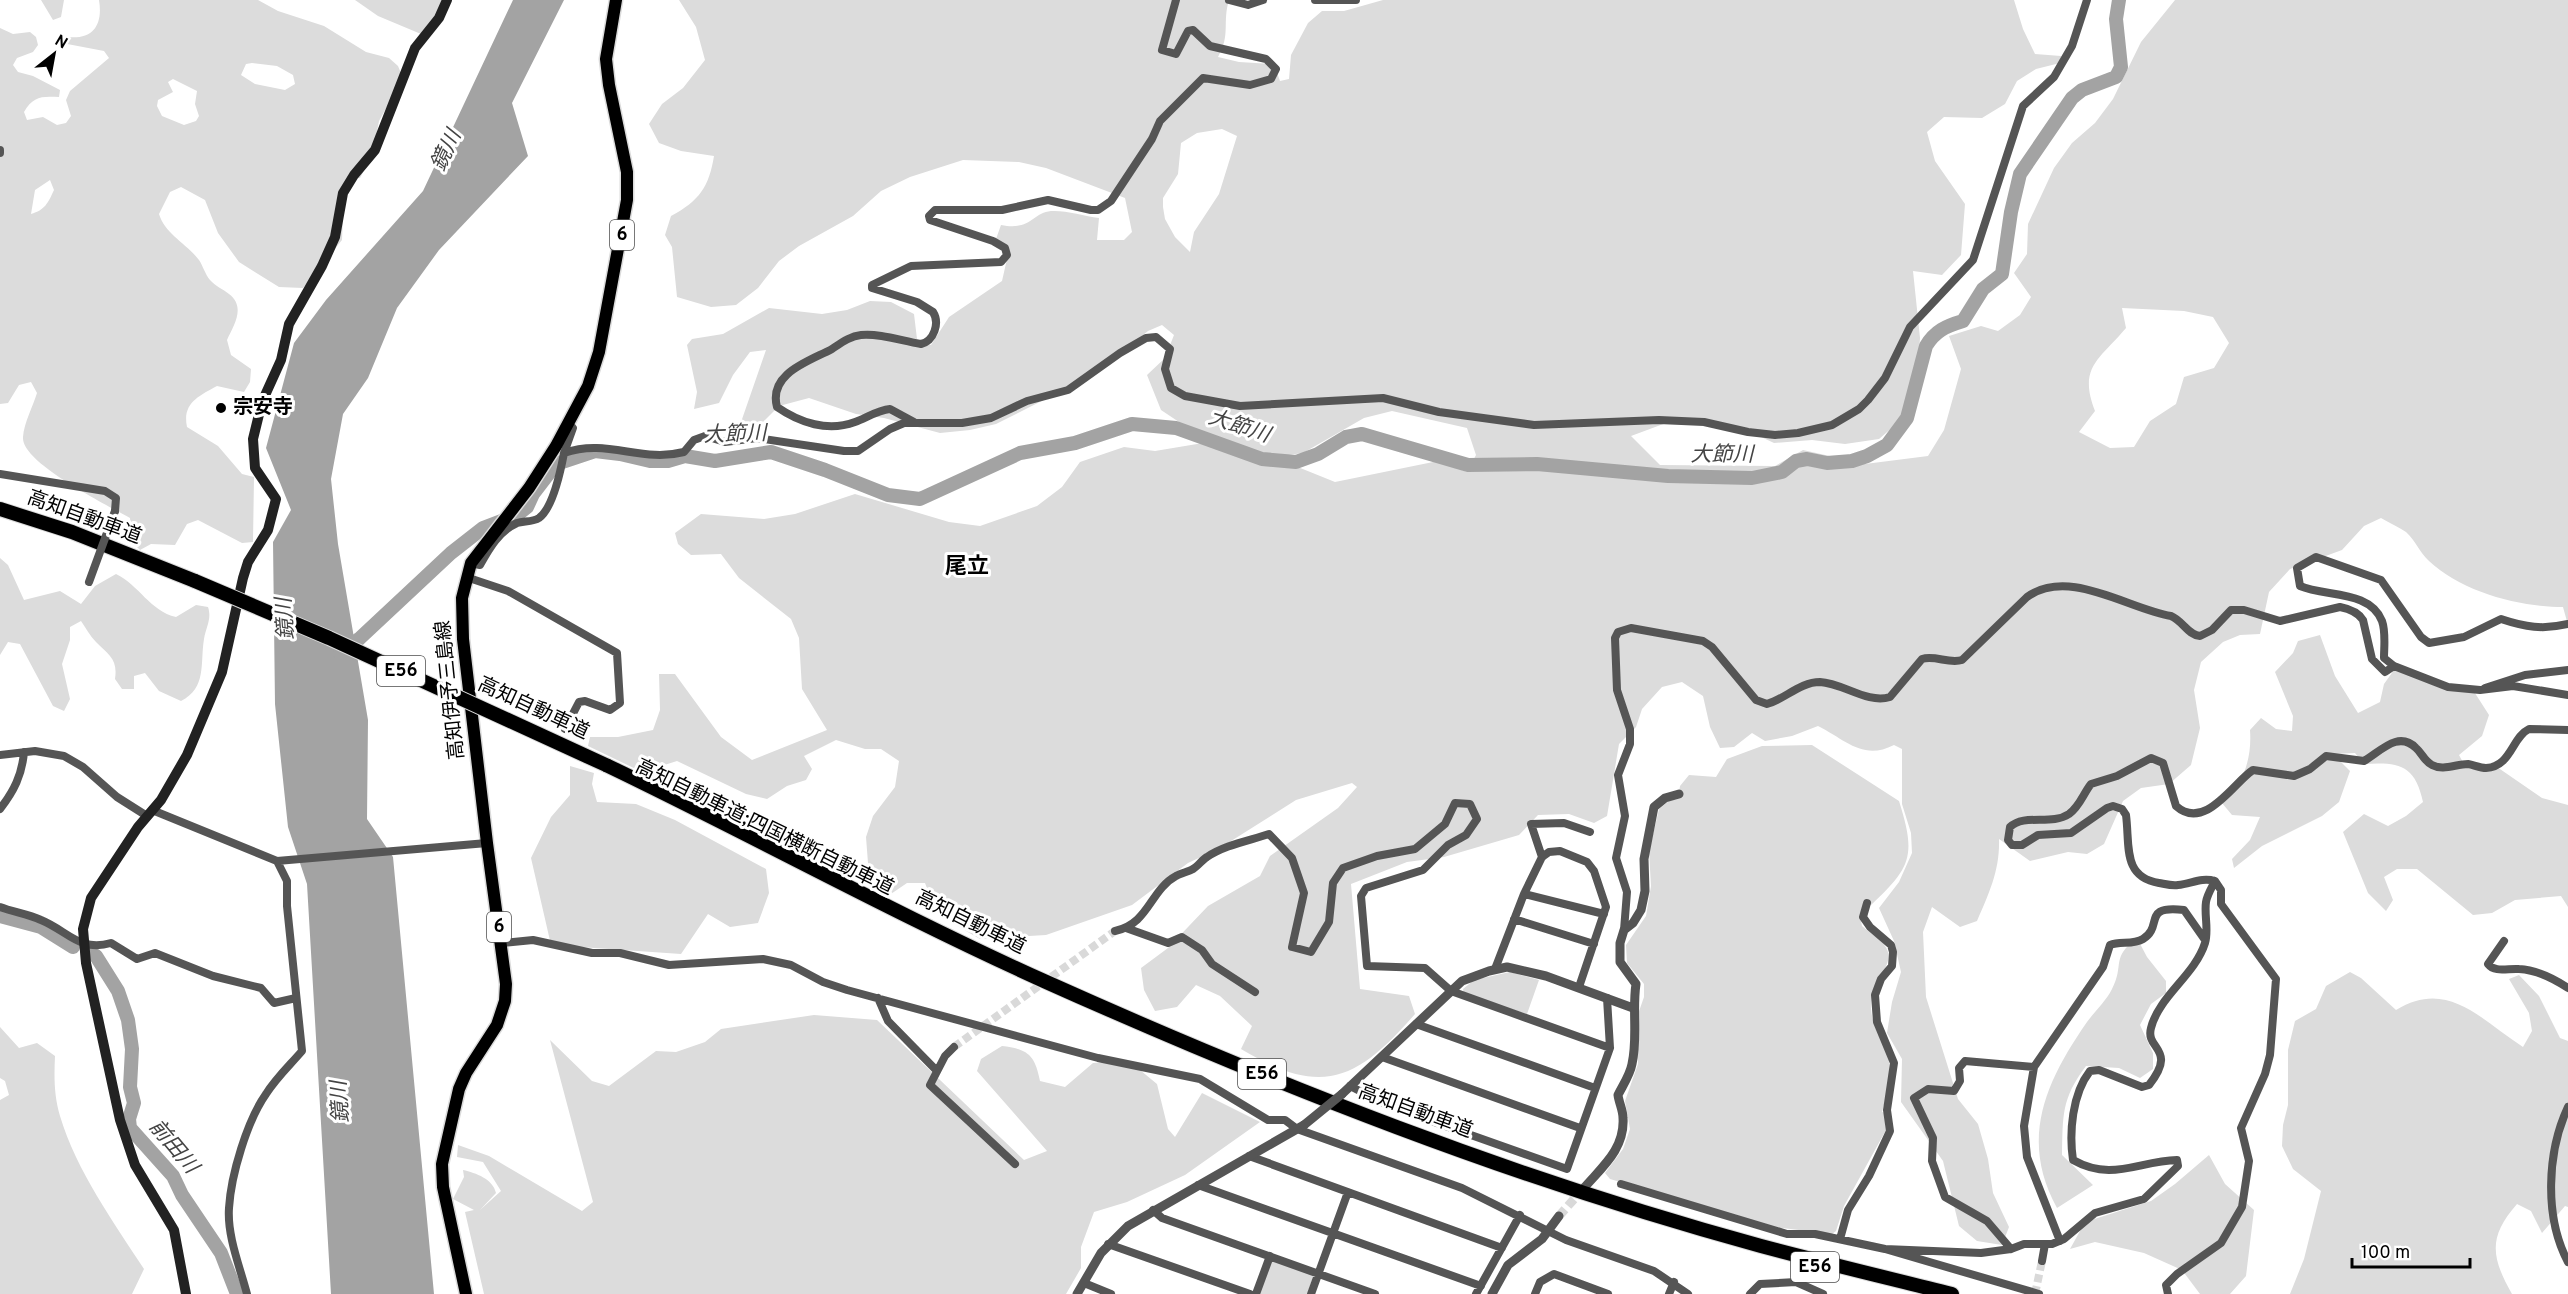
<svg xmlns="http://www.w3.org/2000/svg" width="2568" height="1294" viewBox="0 0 2568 1294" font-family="Overpass,'Noto Sans JP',sans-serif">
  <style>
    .green { fill: #dcdcdc; fill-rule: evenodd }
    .water { fill: #a3a3a3 }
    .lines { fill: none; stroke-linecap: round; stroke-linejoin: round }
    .river { stroke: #a3a3a3; stroke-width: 14 }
    .minor-tunnel { stroke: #d9d9d9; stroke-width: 8; stroke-dasharray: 8 4; stroke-linecap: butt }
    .tertiary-tunnel { stroke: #d9d9d9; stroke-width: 9; stroke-dasharray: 9 4.5; stroke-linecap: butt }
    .primary-casing { stroke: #dbdbdb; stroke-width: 15 }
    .motorway-casing { stroke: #dbdbdb; stroke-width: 16 }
    .minor { stroke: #555; stroke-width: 8 }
    .tertiary { stroke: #555; stroke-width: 9 }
    .secondary { stroke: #222; stroke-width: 10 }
    .primary { stroke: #000; stroke-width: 12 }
    .motorway { stroke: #000; stroke-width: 14 }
    .motorway-bridge-casing { stroke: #dbdbdb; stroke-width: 16; stroke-linecap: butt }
    .minor-bridge { stroke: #555; stroke-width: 8 }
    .tertiary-bridge { stroke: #555; stroke-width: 9 }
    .motorway-bridge { stroke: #000; stroke-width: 14 }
    .poi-dot { fill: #000; stroke: #fff; stroke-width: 2 }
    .labels { text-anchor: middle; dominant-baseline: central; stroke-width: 6; stroke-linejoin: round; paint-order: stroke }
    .shield { fill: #fff; stroke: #4c4c4c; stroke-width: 1.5 }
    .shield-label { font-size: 18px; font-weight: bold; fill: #000 }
    .poi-label { font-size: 20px; font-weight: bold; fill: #000; stroke: #fff; text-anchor: start }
    .street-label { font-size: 20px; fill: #000; stroke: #fff }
    .water-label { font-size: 21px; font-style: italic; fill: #444; stroke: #fff }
    .quarter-label { font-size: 22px; font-weight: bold; fill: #000; stroke: #fff }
  </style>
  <rect width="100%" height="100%" fill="#fff"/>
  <path class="green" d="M41,0H64L61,17L53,20Z
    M99,0H258L278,11L324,26L366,52L389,58L398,66L403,78L379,121L372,156L360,178L349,179L344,189L342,240L303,288L279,287L239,262L218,233L205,200L181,187L170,192L159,214C165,234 186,243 199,260C203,266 205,274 210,280C215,286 223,289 229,294C246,307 234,325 227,340L231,355L251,369L250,382L244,392L217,386C199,396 182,403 187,427L218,446L242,474L254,477L253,542L242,543L198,520L187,524L175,545L151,544L140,550L132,542L130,518C108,505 21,463 23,437C24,423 33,406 37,393L31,382L19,385L8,403L0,404V28L13,34L30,32L36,37L38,45L33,52L17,58L13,65L18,72L33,76L60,90L59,97C42,96 33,96 24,112L27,120L43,117L57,125L66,123L71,116L66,100L70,91L109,58L104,51L62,43L67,37C94,40 103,24 99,0ZM252,63L277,66L293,75L295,84L285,90L255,84L241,75L246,64ZM173,79L197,91L195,104L199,116L196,121L184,125L162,116L157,106L158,100L173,92L168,82ZM50,180L54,190C48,203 45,210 31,214L35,190Z
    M355,0H442L441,9L421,34L378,16Z
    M679,0H1229C1222,23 1231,34 1218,57L1239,62L1274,64L1280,81L1289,79L1291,55L1308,23L1322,11H1344L1383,0H2014L2023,29L2035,54L2061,56L2060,63L2036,69L2017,81L2005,104L1982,118L1944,117L1927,132L1935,161L1965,204L1961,255L1942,275L1913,271L1920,338L1916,391L1901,420L1879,439L1845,444L1812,440L1774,443L1740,427L1666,423L1631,436L1660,465L1775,466L1803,450L1865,464L1928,456L1944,430L1961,369L1949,336L1981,326L1998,331L2020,315L2031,297L2014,273L2027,254L2028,224L2054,168L2072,143L2095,123L2113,99L2141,42L2175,0H2568V625L2563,607C2519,607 2462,592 2429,561C2420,553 2415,540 2406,532C2399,527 2389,523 2381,518L2364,526L2342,550L2290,569L2269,592L2260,634L2240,635L2223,642L2201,662L2194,690L2200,728L2191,765L2169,784L2141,788L2123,801L2104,844L2087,854L2068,852L2030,861L1999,839C2000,870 1989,893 1977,921L1960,927L1932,907L1923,932L1926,997L1958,1099L1978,1124L1988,1159L1993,1193L2009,1227L2002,1245L1977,1241L1959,1226L1943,1161L1901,1102L1902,1059L1887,1033L1892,1002L1901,972L1894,941L1879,908L1899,882L1912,853L1911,833L1902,804V749L1894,745C1863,761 1846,740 1818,726L1792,736L1765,741L1752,733L1734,747L1720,748L1710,727L1703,696L1682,682L1662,687L1642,709L1636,727L1619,744L1607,816L1594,823L1569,814L1538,815L1519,835L1444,857L1407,862L1351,884L1360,989L1409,996L1415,1014C1356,1082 1321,1097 1241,1049L1252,1026L1220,996L1196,985L1177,1007L1155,1011L1144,990L1141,968L1168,948L1208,906L1260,876L1270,856L1338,808L1357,787L1352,783L1296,800L1220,848L1188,863L1132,905L1046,935L980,939L947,920L933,904L925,883H907L885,898L869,876L866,837L873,816L895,787L899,761L881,749H865L836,740L804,756L812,769L806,780L787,786L767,799L746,794L677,761L642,772L588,746L590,737H618L653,730L660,710L659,674H675L721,737L752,760L827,730L802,689L799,638L791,619L739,578L721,554L691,555L678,544L675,533L701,514L764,519L795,514L855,494L949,522L980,526L1037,506L1062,487L1080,462L1124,447L1155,451L1209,442L1161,410L1147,375L1165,358L1174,335L1162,325L1148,331L1093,375L996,424L970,430L940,433L884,418L856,414L809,398L779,406L756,429L740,425L766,350L750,352L733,375L719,403L694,409L697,392L687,345L692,339L723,334L769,308L822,314L847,310L870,301L891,302L914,314L917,339L931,345L949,317L1002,281L1007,259L996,239L1001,225C1031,231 1032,213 1051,211C1065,210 1084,216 1099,218L1097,240H1124L1132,232L1125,198L1046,168L1019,162L963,160L910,177L881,191L853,216L799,246L779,261L758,288L736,305L711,307L677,297L672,247L665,235L671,216C699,201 709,187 714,156L681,151L659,143L649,124L662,104L683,88L705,60L696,27ZM1222,129L1237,136L1219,194L1194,232L1190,252L1175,237L1165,219L1163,207V198L1178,174L1181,143L1197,133ZM2122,308L2184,311L2213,317L2229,343L2214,368L2184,377L2176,404L2150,421L2134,447L2110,448L2079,432L2095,411C2078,367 2099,360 2126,328ZM1392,411L1467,428L1476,455L1467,472L1438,461L1335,482L1273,457L1303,453L1364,418Z
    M0,558L8,565L24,600L60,591L81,604L95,586L116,574C139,585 150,611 176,617L196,605L208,607C212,619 206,627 204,639C200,663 207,688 181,701L159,691L145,673L134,676V689H122L115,679C118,659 109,655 96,642C90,636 86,628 81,621L70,627V640L62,664L70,699L64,711L53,706L20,644L8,642L0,655Z
    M2320,635L2335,676L2358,713L2380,702L2384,684L2394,670L2473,690L2489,715L2482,736L2459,755L2466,768L2497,767L2542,798L2568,805V907L2561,896L2515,900L2492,913L2473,915L2417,869H2397L2384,877L2393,900L2386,911L2368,893L2343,832L2364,814L2388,826L2406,816L2423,802C2415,764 2398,762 2364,764L2355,753L2333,754L2350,771L2339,802L2322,816L2262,846L2234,868L2232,859L2250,840L2260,817L2232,815L2222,803C2244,784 2252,758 2250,730L2261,718L2276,729L2292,731L2293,716L2275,672L2293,653L2298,641Z
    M1812,745L1899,801C1916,855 1912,867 1871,905L1865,903L1860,916L1862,926C1870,933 1885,941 1888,952C1892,968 1869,986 1871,1008C1872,1027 1882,1039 1888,1056C1893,1071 1886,1098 1882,1112L1885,1113L1886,1130L1844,1206L1836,1231L1832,1234L1774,1227L1610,1179L1605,1173L1623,1149L1630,1129L1625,1101L1638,1064L1637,1017L1644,997V984L1627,963L1626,945L1646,916L1651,886L1649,852L1659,809L1670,800L1678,799L1680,786L1689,775L1716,777L1727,759L1762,746Z
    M570,766L594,773L592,784L597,802L636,804L675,820L766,869L769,893L758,923L730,927L708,914L681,954L551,945L531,858L551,817L570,795Z
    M2137,938L2147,957L2166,981V993L2151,1004L2140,1025L2153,1053V1069L2140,1078L2119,1068L2086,1066C2061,1099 2063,1116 2062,1155L2093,1185L2057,1208C2019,1139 2046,1081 2087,1022C2095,1011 2106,1001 2112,989C2125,964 2110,959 2137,938Z
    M1510,972L1539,980L1527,1014L1464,994L1463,989L1474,980Z
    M2350,972L2361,978L2396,1010C2448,978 2481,1020 2523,1047L2532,1031L2529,1013L2509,979L2519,975L2539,996L2560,1038L2568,1041V1207L2565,1206L2542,1233L2531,1211L2517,1204C2488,1237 2491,1257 2512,1294H2290L2304,1259L2321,1191L2293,1169L2282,1146L2283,1125L2288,1105V1050L2295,1021L2316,1009L2326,986Z
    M814,1015L877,1020L1024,1160L1047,1151L977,1071L981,1059L1002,1046C1028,1049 1035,1055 1040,1081L1065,1087L1093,1063L1129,1061L1157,1084L1168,1129L1175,1137L1202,1093L1260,1122L1185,1175L1127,1202L1094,1212L1081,1247V1268L1066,1294H484L465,1212L474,1210L453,1199L464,1177L463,1170C476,1173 493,1179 496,1193L480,1210L501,1191L483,1162L457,1157L458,1145L489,1156L582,1211L593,1202L550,1040L592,1081L609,1086L656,1051L676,1052L705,1042L721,1029Z
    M0,1027L19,1048L37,1043L55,1056C54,1077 54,1096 60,1116C76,1170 114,1223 144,1269L132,1294H0V1100L9,1095L5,1081L0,1078Z
    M2209,1155L2225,1184L2254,1210L2246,1276L2230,1294H2200L2182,1270L2144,1253L2095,1242L2070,1249L2085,1222L2151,1201L2175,1184Z
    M1271,1259L1314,1274L1307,1294H1259Z"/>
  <path class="water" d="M513,0H564L512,103L528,156L439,250L397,308L368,378L343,414L331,479L338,544L368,720L367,819L393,857L434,1294H331L307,884L288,827L275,704L273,542L291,510L266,448L294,343L326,300L423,191Z"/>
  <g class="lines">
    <path class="river" d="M340,653L359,639L451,553L483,528L517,515L527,507L533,494L556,464L595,451L620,454L650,461H668L685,456L715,461L771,452L825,470L888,495L920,499L1020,453L1075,443L1132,424L1176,428L1262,459L1296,462L1318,454L1346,437L1362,434L1468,465L1537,464L1668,476L1752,478L1782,472L1796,461L1807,459L1827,463L1852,461L1867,456L1887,445L1907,418L1926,346C1935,331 1946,326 1963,321L1983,289L2002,274L2011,212L2020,174L2072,98L2082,90L2116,77L2121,67L2116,19L2119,0
      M0,916L41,927L73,947
      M90,952L96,956L118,991L128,1020L132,1049L130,1087L134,1103L129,1119L130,1128L173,1176L182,1195L221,1253L237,1294"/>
    <path class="minor-tunnel" d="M954,1047L1115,931
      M2035,1294L2042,1261"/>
    <path class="tertiary-tunnel" d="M1559,1216L1582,1190"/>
    <g class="primary-casing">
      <path id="primary" d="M466,1294L443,1187L442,1164L459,1089L466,1073L497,1025L505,1001L506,984L487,843L463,639L462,598L471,563L529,488L556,446L588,386L599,352L627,200V172L609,85L606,59L616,0"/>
    </g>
    <g class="motorway-casing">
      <path id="motorway" d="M0,509L72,532L195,581
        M606,765C752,835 895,914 1044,981C1276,1085 1515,1179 1761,1246C1825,1263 1888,1278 1952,1294"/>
    </g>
    <path class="minor" d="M1229,0L1248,5L1263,0
      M1315,0H1356
      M0,150V153
      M914,422L890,409C878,410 866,418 855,422C828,432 800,423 777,407C768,373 810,361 832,349C841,343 850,336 861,335C880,333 902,341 921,344C934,341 940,323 933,312L917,302L872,288V285L911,266L1001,262L1007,255L1005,248L993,241L930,220L929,216L935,210H1002L1048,200L1091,210H1098L1111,201L1152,139L1160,121L1203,78L1250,85L1271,79L1276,69L1266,59L1210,46L1193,30L1188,31L1176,54L1162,50L1176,0
      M569,424L573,428L564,453C607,438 641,463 684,452L694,440L705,436L725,442L757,438L844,451H858L890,429L904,423H962L991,418L1027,401L1068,390L1120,353L1146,338L1156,337L1170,349L1165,369L1171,388L1185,396L1240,406L1383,398L1439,412L1534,425L1659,420L1704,422L1748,432L1775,435L1798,433L1832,425L1859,409L1868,400L1885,378L1910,327L1973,260L2023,106L2054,77L2072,46L2087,0
      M0,474L105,491L116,498L115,511
      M471,563L480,565C489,549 499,531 517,523C524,521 533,522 539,518C553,508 561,469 564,453
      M466,577L508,591L617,653L620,703L610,710L585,701L579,702L565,729
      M2568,624C2543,630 2525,627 2501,619L2464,637L2429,643L2421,637L2381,580L2316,557L2297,568L2300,586C2326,597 2370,590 2382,621C2386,632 2384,647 2384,658L2394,666L2448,687L2480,690L2513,686L2568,695
      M2485,688L2525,675L2568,670
      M0,755L35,751L64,756L83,767L117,797L147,816
      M0,809C14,791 22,775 24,752
      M152,810L277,861L287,881V906L302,1051C290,1065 276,1078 266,1094C247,1121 231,1175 229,1208C227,1236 240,1267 247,1294
      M1542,857L1531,824L1564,823L1590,832
      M277,861L487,843
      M1524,894L1604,914
      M0,907C13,912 28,914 41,920C68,931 79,952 111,943L137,959L155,953L213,976L261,988L274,1003L296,998
      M1514,919L1594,944
      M1126,928L1168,943L1182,937L1202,950L1212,964L1255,992
      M1624,930L1627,892L1616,858L1625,816L1618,775L1630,744V729L1617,690L1615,638L1618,632L1631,628L1703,641L1712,647L1756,700L1767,704C1785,699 1800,682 1820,682C1843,683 1867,704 1890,697L1922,659C1935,655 1949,664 1962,660L2027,597C2069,567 2128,609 2171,616C2183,621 2188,635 2200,636L2212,630L2231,610H2244L2280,621L2340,607C2350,609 2358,612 2363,620L2372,659L2385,672L2394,666
      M1115,931C1149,924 1150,890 1176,876C1181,873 1188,872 1193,869C1198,866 1202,860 1207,857C1225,845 1248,841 1269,834L1292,858L1304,893L1292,947L1311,952L1329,922L1333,883L1343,868L1377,856L1415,849L1445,824L1455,803L1470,804L1477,819L1466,835L1448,845L1423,870L1366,888L1361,896L1367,966L1425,968L1451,991L1610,1048
      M2504,941L2488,964C2495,973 2508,968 2519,969C2537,970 2553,978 2568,988
      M502,943L533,940L592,953H620L669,965L763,959L791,965L823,982L847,990L1098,1058L1200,1079L1268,1120H1285L1297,1129L1462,1188L1566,1240L1654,1271L1688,1294
      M1495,969L1524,894L1542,857L1549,852L1560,851L1587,862L1594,871L1606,907L1579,987
      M878,998L888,1021L936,1070
      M1416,1024L1595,1088
      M954,1047L945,1056L930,1085L1015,1164
      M1382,1057L1580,1128
      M1350,1086L1389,1106L1567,1169L1610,1048L1607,998
      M2568,1107C2547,1152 2544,1217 2568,1262
      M1249,1156L1502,1248
      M1621,1184L1787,1234H1815L1885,1249L2039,1294
      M1198,1185L1481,1286
      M1153,1210L1162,1218L1375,1294
      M1840,1239L1848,1210L1869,1176L1890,1131L1887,1110L1894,1063L1877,1022L1875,995L1881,979L1892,966L1893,952L1891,945L1870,927L1863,917L1867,903
      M2060,1241L2027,1157L2024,1126L2034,1067L2103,967L2110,945C2120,941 2133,945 2143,939C2164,926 2141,905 2184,910L2205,940
      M1108,1244L1250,1294
      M1885,1249L1981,1253L2011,1249L2024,1244H2052L2064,1239L2095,1213L2144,1199L2178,1166L2177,1160C2138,1161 2112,1182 2073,1160C2069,1133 2072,1094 2090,1071L2099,1070L2142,1087L2149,1085C2178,1048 2145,1050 2151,1028C2159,996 2195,975 2205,943C2209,930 2204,915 2206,902C2207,895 2212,887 2215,881
      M2011,1249L1987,1221L1945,1197L1932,1161L1933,1138L1914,1098L1928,1089L1954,1091L1960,1081L1959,1068L1965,1061L2034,1067
      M2042,1261L2045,1244
      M1084,1283L1111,1294
      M1256,1294L1270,1256
      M1311,1294L1348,1192
      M1476,1294L1520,1215
      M1535,1294L1540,1282L1554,1274L1608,1294
      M1669,1294L1674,1282
      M1750,1294L1760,1284L1796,1282L1823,1294
      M2168,1294L2166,1285L2177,1274L2221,1243L2242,1207L2249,1161L2241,1128L2265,1074L2270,1055L2276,979L2221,904V890L2215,881C2201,877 2191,884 2178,885C2172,886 2165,884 2159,883C2122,877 2130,845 2126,815L2122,809L2113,806L2107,808L2071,833L2038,835L2022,845H2012L2008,840L2010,827C2025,813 2051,826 2069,814C2080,806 2083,794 2091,784L2117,776L2151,758L2163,763L2176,806C2205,832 2234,782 2253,770L2294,776L2310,769L2326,756L2364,761C2380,752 2398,730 2416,748C2422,753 2424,761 2432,765C2443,771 2456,764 2468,764C2474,765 2480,768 2486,768C2511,767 2512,737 2529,729L2568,730"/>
    <path class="tertiary" d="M1342,1094L1462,981L1489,971L1507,967L1546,976L1633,1008
      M1584,1188C1602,1167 1625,1149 1623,1118C1623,1110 1619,1103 1618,1095C1623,1085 1630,1075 1632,1064C1638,1038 1632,1010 1636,984L1620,962V943L1624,930L1633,923L1641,910L1645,891L1644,859L1654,807L1665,798L1679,794
      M1077,1294L1101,1253L1128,1226L1304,1125
      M1492,1294L1508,1265L1542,1239L1559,1216"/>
    <path class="secondary" d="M186,1294L174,1230L135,1165L120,1120L86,963L83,929L91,898L138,827L161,800L187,755L222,672L243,578L248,562L268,530L276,499L255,468L253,439L262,402L281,360L289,324L322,266L335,237L343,193L354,175L375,150L415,48L439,18L447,0"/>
    <use href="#primary" class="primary"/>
    <use href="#motorway" class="motorway"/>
    <g class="motorway-bridge-casing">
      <path id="motorway-bridge" d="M195,581L329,638L606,765"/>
    </g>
    <path class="minor-bridge" d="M89,582L115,511"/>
    <path class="tertiary-bridge" d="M1304,1125L1342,1094"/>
    <use href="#motorway-bridge" class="motorway-bridge"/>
  </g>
  <circle class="poi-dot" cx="221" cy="408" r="6"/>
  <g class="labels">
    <g class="shield">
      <rect x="610" y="220" width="24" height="30" rx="4.5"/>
      <rect x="377" y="656" width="48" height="30" rx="4.5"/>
      <rect x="487" y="912" width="24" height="30" rx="4.5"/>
      <rect x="1238" y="1059" width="48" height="30" rx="4.5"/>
      <rect x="1791" y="1252" width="48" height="30" rx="4.5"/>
    </g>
    <g class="shield-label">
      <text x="622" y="235">6</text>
      <text x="401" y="671">E56</text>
      <text x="499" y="927">6</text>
      <text x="1262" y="1074">E56</text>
      <text x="1815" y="1267">E56</text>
    </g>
    <g class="poi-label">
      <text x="233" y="408">宗安寺</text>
    </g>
    <g class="street-label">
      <text transform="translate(84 518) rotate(20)">高知自動車道</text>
      <text transform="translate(451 690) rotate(-96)">高知伊予三島線</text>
      <text transform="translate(533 709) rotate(25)">高知自動車道</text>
      <text transform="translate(764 828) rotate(26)">高知自動車道;四国横断自動車道</text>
      <text transform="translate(970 923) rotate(26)">高知自動車道</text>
      <text transform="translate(1415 1112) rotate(20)">高知自動車道</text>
    </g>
    <g class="water-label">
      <text transform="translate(447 151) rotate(-65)">鏡川</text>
      <text transform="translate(1239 427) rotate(18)">大節川</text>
      <text transform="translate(735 435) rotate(-2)">大節川</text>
      <text x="1722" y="455">大節川</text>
      <text transform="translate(286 619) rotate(-94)">鏡川</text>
      <text transform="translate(341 1102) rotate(-94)">鏡川</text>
      <text transform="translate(173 1147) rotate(50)">前田川</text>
    </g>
    <g class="quarter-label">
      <text x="967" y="567">尾立</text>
    </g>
  </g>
  <g transform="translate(54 54) rotate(31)" stroke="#ffffff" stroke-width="4.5" paint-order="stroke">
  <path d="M0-4.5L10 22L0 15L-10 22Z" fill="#000000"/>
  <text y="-9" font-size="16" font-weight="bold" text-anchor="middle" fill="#000000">N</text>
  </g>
  <path d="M2352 1258v9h118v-9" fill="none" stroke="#000000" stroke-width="3"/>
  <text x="2361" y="1258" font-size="18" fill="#000000" stroke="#ffffff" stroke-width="4.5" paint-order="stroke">100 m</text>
</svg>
